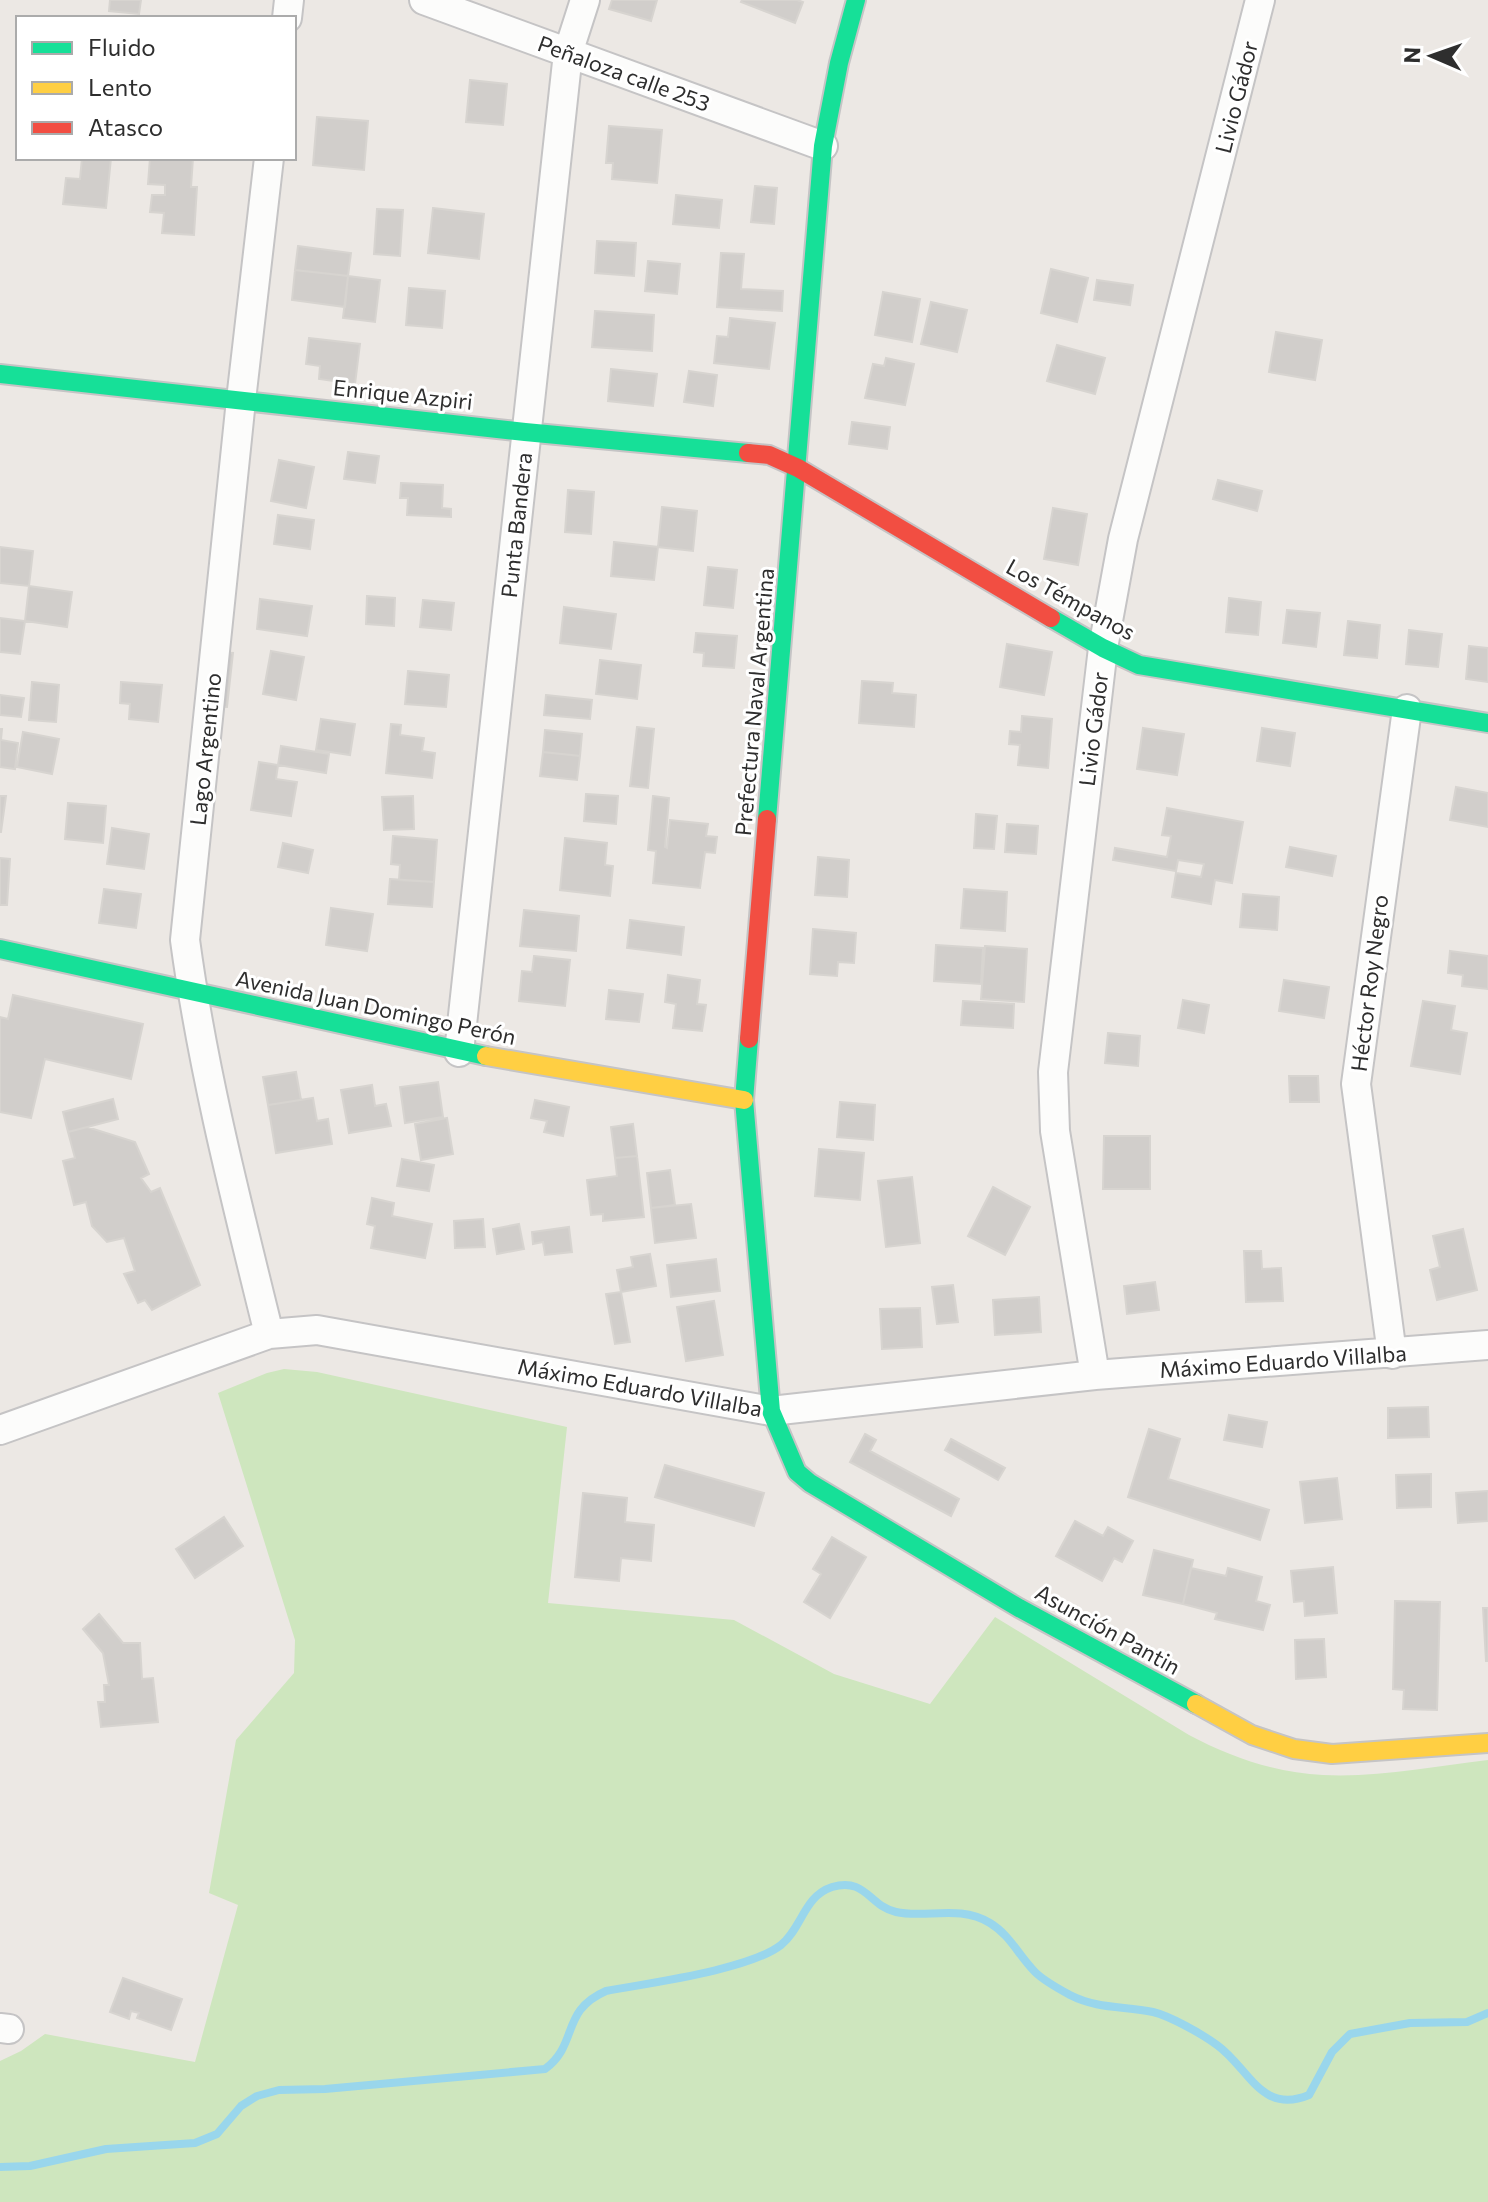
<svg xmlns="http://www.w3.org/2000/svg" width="1488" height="2202" viewBox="0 0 1488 2202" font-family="Commissioner,sans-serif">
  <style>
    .green { fill: #cee6be }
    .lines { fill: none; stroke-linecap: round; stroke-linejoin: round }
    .stream { stroke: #99d6ec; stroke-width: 8 }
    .building { fill: #d1cecb; stroke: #d7d4d0; stroke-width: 2 }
    .street-casing { stroke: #c5c4c5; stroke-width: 32 }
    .fast-casing { stroke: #c5c4c5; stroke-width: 22 }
    .slow-casing { stroke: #c5c4c5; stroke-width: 22 }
    .jam-casing { stroke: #c5c4c5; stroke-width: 22 }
    .street { stroke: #fcfcfb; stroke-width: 28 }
    .fast { stroke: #16e098; stroke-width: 18 }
    .slow { stroke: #ffcf43; stroke-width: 18 }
    .jam { stroke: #f24e42; stroke-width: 18 }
    .labels { text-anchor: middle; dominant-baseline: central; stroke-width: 6; stroke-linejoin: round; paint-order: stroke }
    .street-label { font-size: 22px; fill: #2e2e2e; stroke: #fff }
  </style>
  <rect width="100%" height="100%" fill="#ece8e4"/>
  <path class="green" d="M284,1369L317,1372L567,1427L548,1603L734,1620L834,1674L930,1704L995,1617L1189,1735C1230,1757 1276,1773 1323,1775C1376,1778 1435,1766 1488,1760V2202H0V2061L21,2051L45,2034L195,2062L238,1905L209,1893L236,1740L294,1673L295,1640L218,1393L267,1373Z"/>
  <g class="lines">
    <path class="stream" d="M0,2167L30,2166L106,2149L195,2143L217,2134L241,2106L257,2096L279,2090L325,2089L545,2069C579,2044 560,2011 606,1991C648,1983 749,1970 781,1945C802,1928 804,1896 832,1887C866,1877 869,1906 896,1912C925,1919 959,1904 990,1923C1010,1935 1019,1956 1035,1972C1044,1981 1059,1989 1070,1995C1097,2009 1124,2006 1153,2012C1170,2016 1202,2034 1217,2045C1249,2068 1261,2115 1309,2095L1332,2052L1350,2034L1410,2023L1467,2022L1488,2013"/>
  </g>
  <path class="building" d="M110,0H141L139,14L109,11Z
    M612,0H657L651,21L609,9Z
    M742,0H797L803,2L795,23L741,2Z
    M470,80L507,84L503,125L466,122Z
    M317,117L368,121L364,170L313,165Z
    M609,126L662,130L657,183L612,179L613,163H606Z
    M82,158H111L106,208L63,204L66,178L80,179Z
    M150,158H193L191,187H197L194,235L162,233L164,213L150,212L152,195H165V185L148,184Z
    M755,186L777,188L774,224L751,222Z
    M676,195L722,200L719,228L673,224Z
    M433,208L484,214L479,259L428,253Z
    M377,209L403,210L400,256L374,254Z
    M597,241L636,243L634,276L595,273Z
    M298,246L351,253L348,276L295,270Z
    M721,253L744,254L741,289L783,291L782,311L717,307Z
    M648,261L680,264L677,294L645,291Z
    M1051,269L1088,278L1077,322L1041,313Z
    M295,270L348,276L345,307L292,300Z
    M348,276L380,280L375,322L343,318Z
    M1097,280L1133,285L1130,305L1094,300Z
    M409,288L445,291L442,328L406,325Z
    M883,292L920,299L912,342L875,335Z
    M931,302L967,310L957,352L921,344Z
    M595,311L654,315L652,351L592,347Z
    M730,318L775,323L769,369L714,363L717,336L728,337Z
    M1276,332L1322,340L1315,380L1269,372Z
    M309,338L360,344L355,384L319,379L320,366L306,364Z
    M1057,345L1105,358L1095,394L1047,381Z
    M886,358L914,364L905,405L865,398L873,364L884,366Z
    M611,369L657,374L653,406L608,401Z
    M689,371L717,375L713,406L684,402Z
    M852,422L890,427L887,449L849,444Z
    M348,452L379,456L375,483L344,479Z
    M279,460L314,467L306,508L271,501Z
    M1218,480L1262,491L1257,511L1213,499Z
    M401,483L443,485L442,508L451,509V517L407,515L408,498H400Z
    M568,490L594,492L591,534L565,532Z
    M662,507L697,511L693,551L658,547Z
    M1053,508L1087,514L1078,565L1044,559Z
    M278,515L314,520L310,549L274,544Z
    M614,542L658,547L654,580L611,576Z
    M0,547L33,551L29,586L0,583Z
    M708,567L737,570L733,608L704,605Z
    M29,586L72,592L67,627L25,621Z
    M367,596L395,598L394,626L366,624Z
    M1229,598L1261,602L1258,635L1226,632Z
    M260,599L312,606L307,636L257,629Z
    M423,600L454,603L451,630L420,627Z
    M564,607L616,614L611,649L560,643Z
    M1287,610L1320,613L1316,647L1283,643Z
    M0,618L25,621L20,654L0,652Z
    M1348,621L1380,625L1377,658L1344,655Z
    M1409,630L1442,634L1438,667L1406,664Z
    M696,633L737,636L734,668L703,666L704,653L694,652Z
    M1007,644L1052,652L1044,695L1000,687Z
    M1469,646L1488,648V682L1466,679Z
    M271,651L304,657L296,700L263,694Z
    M218,652L233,653L227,707L212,706Z
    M600,660L641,665L637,699L596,694Z
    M408,671L449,675L446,707L405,704Z
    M862,681L893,683L892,693L916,695L914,727L859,723Z
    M32,682L59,685L56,722L29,720Z
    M121,682L162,685L158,722L129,719L130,704L120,703Z
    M0,695L24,698L21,717L0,715Z
    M546,695L592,700L590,719L544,715Z
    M1022,716L1052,719L1048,768L1018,765L1020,745L1009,744L1010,731L1021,732Z
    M321,719L355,724L350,755L316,750Z
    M391,724L401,725L400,735L424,738L422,751L435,753L432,778L386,773Z
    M637,727L654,729L648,788L630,786Z
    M1143,728L1184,734L1177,775L1137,769Z
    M1262,728L1295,733L1290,766L1257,761Z
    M0,729H2L1,740L18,743L15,769L0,767Z
    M545,730L582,734L580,756L543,752Z
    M23,732L59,739L52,774L17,767Z
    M281,746L329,754L326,773L278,765Z
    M543,752L580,756L577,780L540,776Z
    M259,762L278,765L276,779L297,782L291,816L251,810Z
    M1456,787L1488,793V827L1450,820Z
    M586,794L618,796L616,824L584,821Z
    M0,796H6L1,832H0Z
    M413,796L414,829L384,830L382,797Z
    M653,796L669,798L665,847L667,848L670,820L708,824L706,836L717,837L715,853L705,852L700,888L653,883L656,851L648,850Z
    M68,803L106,806L103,843L65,839Z
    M1167,808L1243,822L1232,883L1215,880L1211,904L1172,897L1176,873L1201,877L1204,864L1178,860L1176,871L1113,860L1115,848L1167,857L1171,836L1162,835Z
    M976,814L997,816L994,849L974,848Z
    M1007,824L1038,826L1036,854L1005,852Z
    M112,828L149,834L144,869L107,864Z
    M393,836L437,840L434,882L399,880L400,865L391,864Z
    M565,838L607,843L605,865L613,866L610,896L560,890Z
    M283,843L313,850L308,873L278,867Z
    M1290,847L1336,856L1332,876L1286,867Z
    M818,857L849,860L847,897L815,895Z
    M0,858L10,859L7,905H0Z
    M390,879L434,882L432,907L388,904Z
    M104,889L141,894L136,928L99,923Z
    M964,889L1007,892L1005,931L961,928Z
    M1243,894L1279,897L1277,930L1240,927Z
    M331,908L373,914L367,951L326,945Z
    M524,910L579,916L576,951L520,946Z
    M630,920L684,927L681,955L627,948Z
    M813,929L856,933L854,963L838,962L837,976L810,974Z
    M936,945L983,948L981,984L934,981Z
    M985,946L1027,949L1024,1002L981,999Z
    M1450,951L1488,956V989L1462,986L1463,975L1448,973Z
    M534,956L570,960L565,1006L519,1001L522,971L532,972Z
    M668,975L700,980L697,1004L706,1005L702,1031L673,1028L676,1004L665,1002Z
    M1284,980L1329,987L1324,1018L1279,1011Z
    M609,990L643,994L639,1022L606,1019Z
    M13,995L143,1024L131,1079L45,1059L31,1118L0,1112V1017L8,1019Z
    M1183,1000L1209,1005L1204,1033L1178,1028Z
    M963,1001L1014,1004L1013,1028L961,1025Z
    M1423,1001L1455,1006L1451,1030L1467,1033L1460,1074L1411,1066Z
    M1108,1033L1140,1036L1138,1066L1105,1063Z
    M296,1072L301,1100L268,1105L263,1077Z
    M1289,1076H1318L1319,1102H1290Z
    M438,1082L443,1117L405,1123L400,1087Z
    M372,1085L375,1106L386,1104L391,1126L349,1133L341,1090Z
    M313,1098L317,1121L328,1119L332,1144L276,1153L268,1105Z
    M113,1099L118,1119L68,1132L63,1112Z
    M535,1100L569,1107L563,1136L544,1132L547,1121L531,1118Z
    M840,1102L875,1105L873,1140L837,1137Z
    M447,1118L453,1154L421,1160L415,1124Z
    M633,1124L637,1156L615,1158L611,1127Z
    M87,1127L135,1142L149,1174L141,1178L151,1192L160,1188L200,1285L152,1310L145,1300L138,1303L124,1274L135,1271L124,1238L107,1242L92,1226L86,1202L74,1205L63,1161L75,1158L68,1132Z
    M1104,1136H1150V1189H1103Z
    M819,1149L864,1153L860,1200L815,1196Z
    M637,1156L644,1217L603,1221V1214L591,1215L587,1180L617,1176L615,1158Z
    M402,1159L434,1165L429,1191L397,1186Z
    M670,1170L675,1205L651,1208L647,1173Z
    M912,1177L920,1243L886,1247L878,1181Z
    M993,1187L1030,1207L1005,1255L968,1236Z
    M372,1198L394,1203L392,1216L432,1224L425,1258L371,1248L375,1226L367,1224Z
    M691,1204L696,1238L655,1243L651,1208Z
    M483,1219L485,1247L455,1248L454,1221Z
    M519,1224L524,1249L497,1254L493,1229Z
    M569,1227L572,1252L545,1255L543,1242L533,1244L532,1232Z
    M1463,1229L1477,1290L1437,1300L1430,1270L1440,1267L1433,1236Z
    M1244,1251H1261L1262,1269L1281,1268L1283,1301L1246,1302Z
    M650,1254L656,1286L621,1292L630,1342L615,1344L606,1294L621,1292L617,1270L633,1267L631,1257Z
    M716,1259L720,1291L671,1297L667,1265Z
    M1155,1282L1159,1310L1127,1314L1124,1286Z
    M953,1285L958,1322L937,1324L932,1287Z
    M1039,1297L1041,1332L995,1335L993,1300Z
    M714,1301L723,1355L686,1361L677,1307Z
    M920,1308L922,1347L882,1349L880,1309Z
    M1428,1407L1429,1437L1388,1438V1408Z
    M1229,1415L1267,1422L1262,1447L1224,1440Z
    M1149,1429L1180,1439L1168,1479L1269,1510L1260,1540L1128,1497Z
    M865,1434L876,1440L870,1451L959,1499L951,1516L850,1462Z
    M951,1439L1005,1468L998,1480L945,1450Z
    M665,1465L764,1493L754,1526L655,1497Z
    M1431,1474V1507L1397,1508L1396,1475Z
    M1337,1478L1342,1519L1305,1523L1300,1482Z
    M1488,1491V1521L1458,1523L1456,1493Z
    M583,1493L627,1498L625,1522L654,1525L651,1561L621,1558L619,1581L575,1577Z
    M224,1517L243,1546L195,1578L176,1549Z
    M1075,1521L1103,1536L1108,1527L1133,1541L1122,1562L1114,1558L1102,1581L1056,1556Z
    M832,1537L866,1557L830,1618L804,1602L821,1574L813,1569Z
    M1154,1550L1193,1560L1183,1604L1143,1595Z
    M1333,1567L1337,1613L1305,1616L1304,1601L1294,1602L1291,1571Z
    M1191,1568L1226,1576L1228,1568L1262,1577L1256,1601L1270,1605L1263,1630L1215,1619L1217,1613L1183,1604Z
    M1395,1601L1440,1602L1437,1710L1403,1709L1404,1690L1393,1689Z
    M1483,1608H1488V1661H1486Z
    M99,1614L123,1643H140L142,1679L153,1678L158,1722L101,1727L98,1702H105L104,1685H109L103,1653L83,1629Z
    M1324,1639L1326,1677L1296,1679L1295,1640Z
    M123,1978L182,1999L171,2030L137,2018L139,2013L131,2011L129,2019L110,2012Z"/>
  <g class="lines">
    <g class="street-casing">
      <path id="street" d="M424,0L823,146
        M287,18L289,0
        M459,1052L568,53L585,0
        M269,1334C237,1204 203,1073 185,940L241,400L269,158
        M1392,1354L1356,1084L1407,709
        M1095,1375L1055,1131L1053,1072L1103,648L1123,539L1260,0
        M0,1430L269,1334L317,1330L771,1411L1095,1375L1488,1345
        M0,2028L9,2029"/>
    </g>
    <g class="fast-casing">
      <path id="fast" d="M0,374L525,432L748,453
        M1051,618L1103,648L1139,665L1488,723
        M767,819L823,146L839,63L856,0
        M0,949L486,1056
        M749,1039L744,1100L771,1411L797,1472L810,1483L1019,1608L1196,1704"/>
    </g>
    <g class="slow-casing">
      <path id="slow" d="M486,1056L744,1100
        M1196,1704L1252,1735L1294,1749L1332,1754L1488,1743"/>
    </g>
    <g class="jam-casing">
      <path id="jam" d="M748,453L769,455L798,468L1051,618
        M749,1039L767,819"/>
    </g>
    <use href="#street" class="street"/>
    <use href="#fast" class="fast"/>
    <use href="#slow" class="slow"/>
    <use href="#jam" class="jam"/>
  </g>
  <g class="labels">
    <g class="street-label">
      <text transform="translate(624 73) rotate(20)">Peñaloza calle 253</text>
      <text transform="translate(1236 97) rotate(-76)">Livio Gádor</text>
      <text transform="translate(403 394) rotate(6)">Enrique Azpiri</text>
      <text transform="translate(516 525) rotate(-84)">Punta Bandera</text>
      <text transform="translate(1071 599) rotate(29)">Los Témpanos</text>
      <text transform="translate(754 702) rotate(-85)">Prefectura Naval Argentina</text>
      <text transform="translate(1093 729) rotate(-83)">Livio Gádor</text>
      <text transform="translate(205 749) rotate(-84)">Lago Argentino</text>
      <text transform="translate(1369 983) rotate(-83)">Héctor Roy Negro</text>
      <text transform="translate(376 1007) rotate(12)">Avenida Juan Domingo Perón</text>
      <text transform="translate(1283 1361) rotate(-4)">Máximo Eduardo Villalba</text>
      <text transform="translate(640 1387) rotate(10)">Máximo Eduardo Villalba</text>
      <text transform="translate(1108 1629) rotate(29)">Asunción Pantin</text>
    </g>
  </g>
  <rect x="16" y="16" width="280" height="144" fill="#ffffff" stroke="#ababab" stroke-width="2"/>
  <rect x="32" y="42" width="40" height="12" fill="#16e098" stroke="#ababab" stroke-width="2"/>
  <text x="88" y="56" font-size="24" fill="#2e2e2e">Fluido</text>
  <rect x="32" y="82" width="40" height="12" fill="#ffcf43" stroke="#ababab" stroke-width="2"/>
  <text x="88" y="96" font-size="24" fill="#2e2e2e">Lento</text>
  <rect x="32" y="122" width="40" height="12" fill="#f24e42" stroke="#ababab" stroke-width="2"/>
  <text x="88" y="136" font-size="24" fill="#2e2e2e">Atasco</text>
  <g transform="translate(1432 56) rotate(272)" stroke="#ffffff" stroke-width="6" paint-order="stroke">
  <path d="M0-6L14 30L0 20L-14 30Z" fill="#2e2e2e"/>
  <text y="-12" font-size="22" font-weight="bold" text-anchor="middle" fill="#2e2e2e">N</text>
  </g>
</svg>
